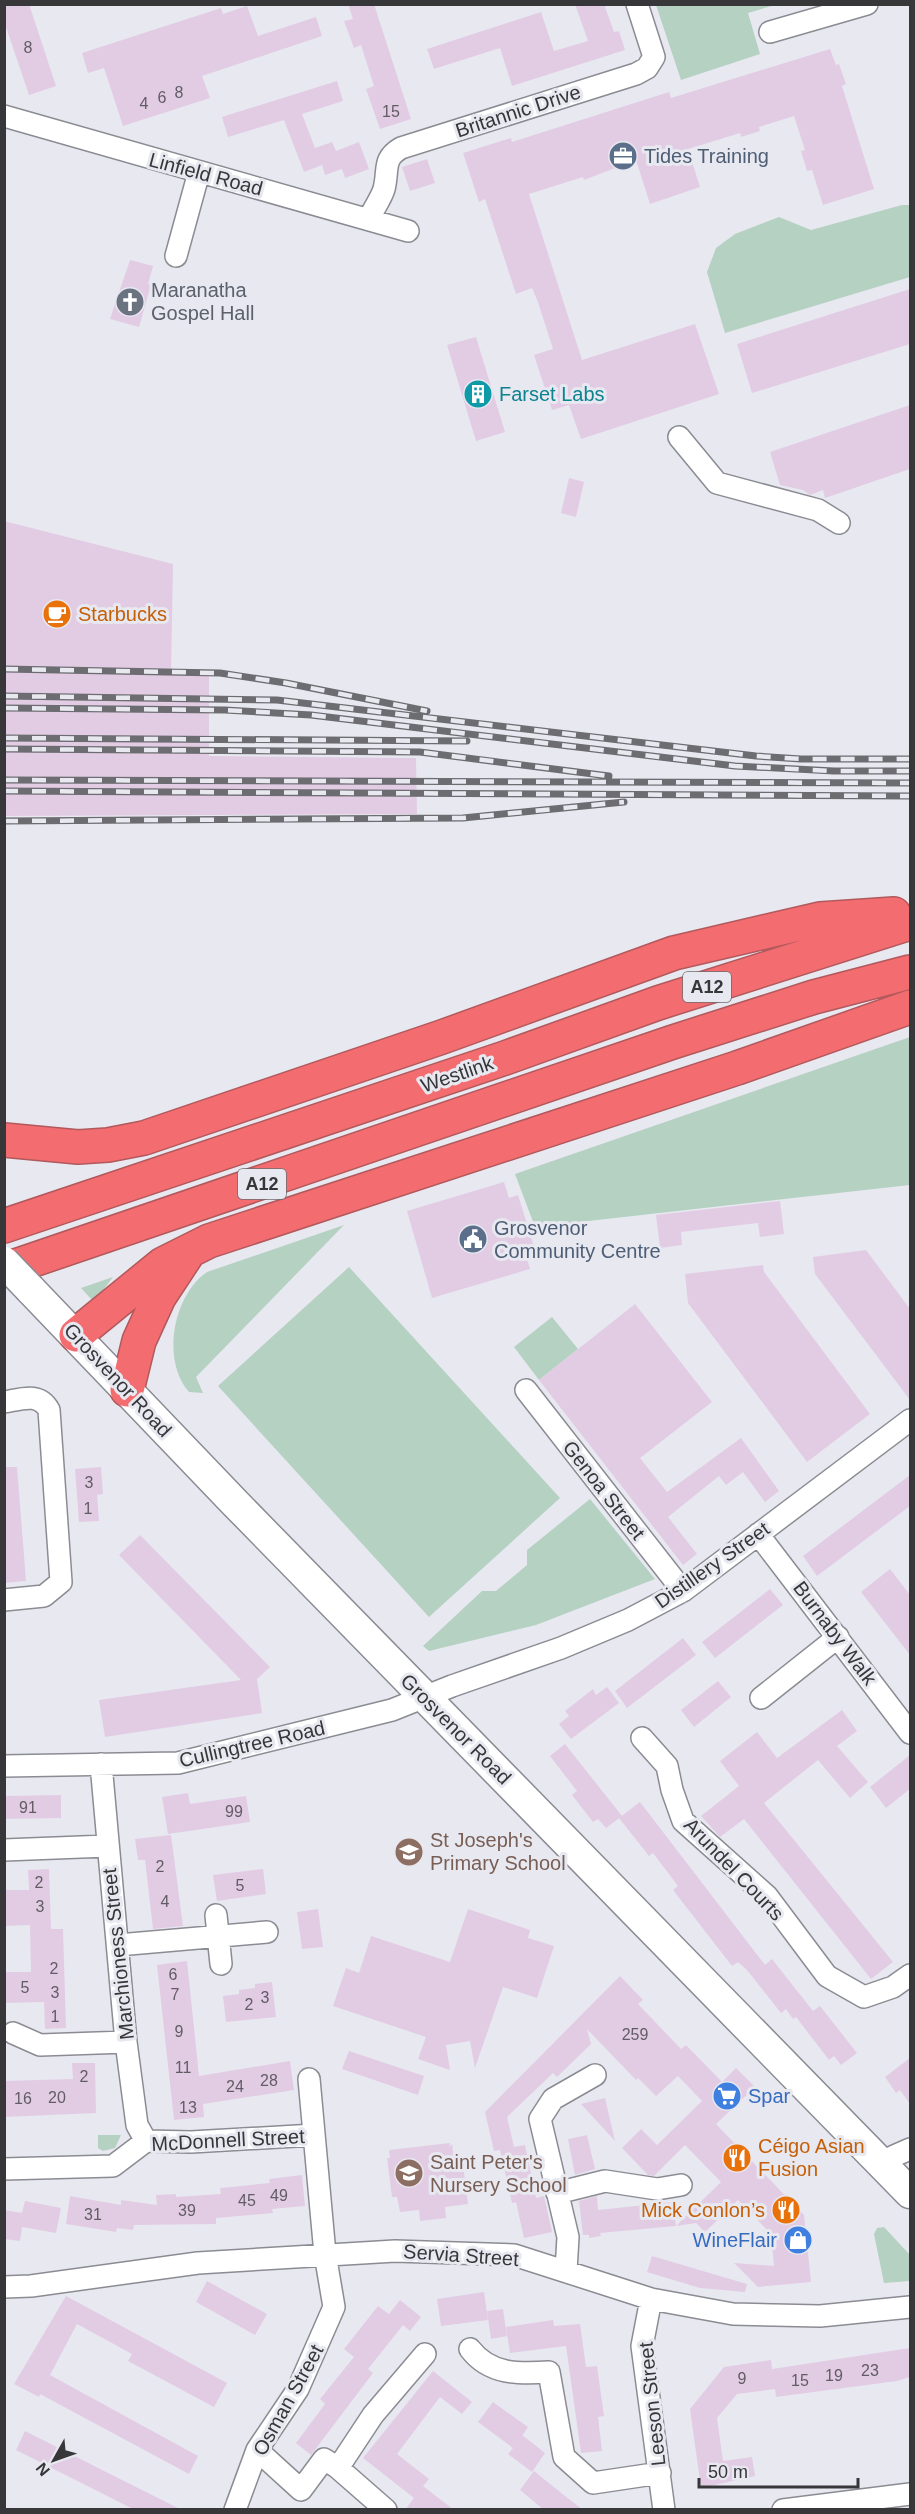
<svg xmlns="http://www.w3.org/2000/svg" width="915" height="2514" viewBox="0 0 915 2514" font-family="Arial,sans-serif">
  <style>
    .green { fill: #b5d1c2 }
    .building { fill: #e2cce4 }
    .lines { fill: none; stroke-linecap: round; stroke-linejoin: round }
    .street-casing { stroke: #8b8b93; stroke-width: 24 }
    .secondary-casing { stroke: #8b8b93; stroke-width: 33 }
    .highway-casing { stroke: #b1595c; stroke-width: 36 }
    .street { stroke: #fff; stroke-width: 21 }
    .secondary { stroke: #fff; stroke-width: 30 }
    .highway { stroke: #f36c6f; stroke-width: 33 }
    .rail-casing { stroke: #6c6c71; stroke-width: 7 }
    .rail { stroke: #e8e8f1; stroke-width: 4.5; stroke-dasharray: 14; stroke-linecap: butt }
    .secondary-bridge-casing { stroke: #8b8b93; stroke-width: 33; stroke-linecap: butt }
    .secondary-bridge { stroke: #fff; stroke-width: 30 }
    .labels { text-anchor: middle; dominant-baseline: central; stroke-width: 6; stroke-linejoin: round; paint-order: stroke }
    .number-label { font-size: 16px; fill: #625c64 }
    .shield { fill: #e8e8f1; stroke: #6c6c71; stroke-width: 1.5 }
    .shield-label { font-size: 18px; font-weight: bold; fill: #37373a }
    .street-label { font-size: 20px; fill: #37373a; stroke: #e8e8f1 }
    .service-label { font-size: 20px; fill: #4e5e75; stroke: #e8e8f1; text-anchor: start }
    .worship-label { font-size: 20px; fill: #5b616d; stroke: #e8e8f1; text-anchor: start }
    .culture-label { font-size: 20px; fill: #0d838f; stroke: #e8e8f1; text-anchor: start }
    .food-label { font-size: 20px; fill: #c56008; stroke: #e8e8f1; text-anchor: start }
    .education-label { font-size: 20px; fill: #785e54; stroke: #e8e8f1; text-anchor: start }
    .shop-label { font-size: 20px; fill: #366cbe; stroke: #e8e8f1; text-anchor: start }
  </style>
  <rect width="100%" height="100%" fill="#e8e8f1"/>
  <path class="green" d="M656,5H775L748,13L760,54L681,80Z
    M902,205H910V277L725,333L707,272L716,248L735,234L779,217L811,230Z
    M910,1037V1185L535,1227L515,1174Z
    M344,1225L196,1377L203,1393L189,1392C161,1361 173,1295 207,1272Z
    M349,1267L560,1498L429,1617L218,1386Z
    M113,1277L94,1302L81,1288Z
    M552,1317L578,1349L539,1380L514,1347Z
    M590,1499L655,1579L536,1625L429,1651L423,1646L482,1591H496L527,1565V1550Z
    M98,2135H121L115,2148L103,2151L98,2148Z
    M884,2227L910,2255V2281L884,2283L874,2234L877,2228Z"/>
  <path class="building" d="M4,4H29L56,86L29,95L4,21Z
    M348,4H374L411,119L380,129L366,89L374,86L361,45L354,48L344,21L353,19Z
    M575,4H604L614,32L619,31L625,50L512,86L500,48L434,69L427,49L541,12L554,51L588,41Z
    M247,6L258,36L316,17L322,36L202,76L210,98L123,126L104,68L88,73L82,53L221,8L223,14Z
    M830,49L836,65L839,64L846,84L842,86L874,189L823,205L812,170L807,171L801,151L805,150L794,116L759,127L760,131L741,137L740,133L688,149L700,187L650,204L636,160L584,180L583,177L529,194L582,360L695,324L719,394L581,439L569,405L552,410L534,355L553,349L538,302L532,288L516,294L485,199L479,202L463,153L511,138L512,142L669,92L671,98Z
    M337,81L343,101L302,114L315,148L332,142L336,151L359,142L369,169L345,178L342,169L325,175L322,165L304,172L284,120L228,137L222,117Z
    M427,159L435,183L410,191L402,167Z
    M130,260L153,266L148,284L151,285L139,327L110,319Z
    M910,289V344L752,393L737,344Z
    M476,337L505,432L476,441L447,345Z
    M910,405V469L825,498L823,490L810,495L803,490L780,485L770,452Z
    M569,478L584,482L576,517L561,513Z
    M4,521L173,564L171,674H209V756L416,758L417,814L4,816Z
    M504,1182L509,1198L518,1195L535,1250L525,1253L530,1269L432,1298L407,1211Z
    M780,1201L784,1234L760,1237L758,1223L681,1232L682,1245L660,1248L656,1215Z
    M866,1250L910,1309V1400L815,1274L813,1257Z
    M763,1265L764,1272L870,1414L807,1462L688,1303L685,1274Z
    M635,1304L712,1402L640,1458L667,1492L741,1438L779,1491L765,1502L743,1472L726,1485L719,1476L668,1517L697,1554L683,1565L539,1380Z
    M4,1467H17L26,1581L4,1583Z
    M101,1467L103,1494L97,1495L99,1521L79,1522L75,1469Z
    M910,1475V1506L817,1576L803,1556Z
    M140,1535L270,1667L257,1679L262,1713L105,1737L99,1700L241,1680L119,1555Z
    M890,1569L910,1595V1655L861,1592Z
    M770,1589L783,1605L715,1658L702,1642Z
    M683,1638L696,1655L627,1708L615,1691Z
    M718,1681L731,1697L694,1727L681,1710Z
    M607,1687L619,1703L571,1739L559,1724L569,1716L565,1711L593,1689L596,1695Z
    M842,1710L857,1731L837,1746L868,1782L850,1798L818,1760L764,1803L893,1962L871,1979L744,1819L720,1837L701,1816L739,1786L720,1761L757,1732L777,1758Z
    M565,1744L622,1816L606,1828L598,1819L593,1822L572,1795L577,1791L550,1756Z
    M910,1755V1789L886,1808L870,1787Z
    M188,1793L190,1804L246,1796L250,1822L168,1834L162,1797Z
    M61,1795V1818L4,1819V1796Z
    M640,1802L765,1965L772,1959L813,2011L820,2006L857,2053L841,2065L834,2056L829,2060L796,2017L793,2019L786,2009L781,2013L747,1970L738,1962L732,1966L673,1890L678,1886L653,1853L649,1856L619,1818Z
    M171,1835L183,1926L153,1929L145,1860H138L135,1839Z
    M49,1869L51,1929H63L66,2028L45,2029L44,2002L4,2003V1972H31L30,1925L4,1926V1890H29L28,1870Z
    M263,1869L266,1894L217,1901L213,1875Z
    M318,1909L323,1947L302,1949L297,1912Z
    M468,1909L530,1930L528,1938L554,1946L537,1998L503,1987L475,2068L470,2041L446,2045L450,2070L418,2059L426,2037L333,2006L346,1968L359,1973L371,1936L450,1962Z
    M187,1961L199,2076L290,2061L294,2090L203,2104L204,2117L174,2120L157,1965Z
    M620,1976L643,2000L638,2004L681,2049L686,2045L722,2082L736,2068L755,2087L716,2124L804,2215L811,2282L758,2287L734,2263L774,2266L771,2234L738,2200L705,2232L696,2223L676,2226L721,2182L685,2145L654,2176L648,2175L622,2148L641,2129L657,2145L702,2101L678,2076L656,2096L638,2078L636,2080L587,2029L591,2044L557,2077L553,2073L507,2117L514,2147L525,2145L536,2198L544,2196L552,2232L524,2238L516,2202L512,2203L500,2150L494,2151L485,2112Z
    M272,1982L276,2017L226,2022L223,1996L239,1994V1990L255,1988V1984Z
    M349,2051L424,2076L418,2095L342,2069Z
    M910,2058V2104L900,2090L896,2093L885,2077Z
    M72,2063H95L96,2113L4,2117V2081L73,2079Z
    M605,2098L615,2141L581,2104Z
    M587,2135L595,2169L575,2175L568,2139Z
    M450,2143L449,2147L452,2144L454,2158L462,2157L468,2204L445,2207L446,2218L420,2221L419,2210L400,2212L397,2197H392L387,2158H390L389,2150Z
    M302,2175L305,2206L272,2209L273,2213L216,2218V2224L134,2225L133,2230L117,2228L116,2232L66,2224L70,2196L121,2205V2200L157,2205L156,2195L176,2194V2197L221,2194L220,2188L270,2183L269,2179Z
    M597,2196L598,2210L673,2202L676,2226L600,2233L601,2236L589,2238V2235H583L579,2201Z
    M25,2201L61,2208L56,2233L22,2227L20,2241L4,2239V2210L22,2213Z
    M652,2256L747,2284L745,2292L700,2288L647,2272Z
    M207,2281L267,2314L255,2335L196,2302Z
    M484,2292L488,2320L441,2326L437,2299Z
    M66,2296L227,2383L214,2407L128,2361L132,2354L77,2324L50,2375L198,2456L189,2474L40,2394L39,2397L14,2384Z
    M400,2300L421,2317L410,2331L403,2325L368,2369L373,2373L311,2455L296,2443L325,2404L320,2399L354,2357L344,2349L378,2306L389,2314Z
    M503,2309L507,2336L491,2339L487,2311Z
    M553,2320L554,2326L580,2324L586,2367L597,2366L604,2416L598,2417L602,2451L581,2453L566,2346L510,2353L506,2327Z
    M910,2348V2377L897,2381L776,2397L775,2389L737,2394L717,2418L723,2461L752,2457L755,2476L701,2488L690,2409L724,2367L771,2360L772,2369Z
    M433,2371L472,2402L462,2414L440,2397L397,2454L429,2479L423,2486L454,2510H405L414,2498L363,2458Z
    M493,2402L528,2427L520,2439L522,2435L545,2453L532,2472L508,2454L513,2448L478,2422Z
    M25,2431L114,2476L182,2510H135L16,2450Z
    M534,2471L555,2488L583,2510H544L520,2490Z"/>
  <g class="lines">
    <g class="street-casing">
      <path id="street" d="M770,32L867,4
        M4,116L408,231
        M369,219C373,209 381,199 384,189C389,170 382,159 401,148L636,74L647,68L654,57L637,4
        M176,256L199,172
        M679,437L717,483L818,510L839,523
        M526,1390L683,1591
        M4,1402C22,1399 39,1392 49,1410L61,1582L44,1596L4,1600
        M758,1534L910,1733
        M761,1698L838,1637
        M642,1738L667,1766L672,1790L683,1821L767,1896L827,1976L864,1997L893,1987L910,1975
        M101,1764L126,2042L137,2125L146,2141
        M4,1766L178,1763L392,1710L452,1686L561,1648L628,1620L683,1591L910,1420
        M4,1850L107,1846
        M216,1915L221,1964
        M118,1945L267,1932
        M13,2033L40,2045L126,2042
        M883,2165L894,2156L910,2149
        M4,2169L113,2166L146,2141L191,2142L314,2135
        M557,2193L605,2181L657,2189L681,2185
        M566,2271L568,2237L540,2119L553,2099L595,2075
        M4,2287L31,2286L198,2263L395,2251L514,2255L651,2299L733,2314L820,2316L910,2307
        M651,2299L642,2346L664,2510
        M470,2349C490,2375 519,2374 549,2372L564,2457L593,2483L660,2473
        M257,2450L301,2490L324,2459L338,2468L373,2415L425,2354
        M338,2468L386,2510
        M235,2510L257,2450L298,2389L334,2307L325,2254L309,2079
        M783,2510L910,2494"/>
    </g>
    <g class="secondary-casing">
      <path id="secondary" d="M30,1289L234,1502L910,2193"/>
    </g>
    <g class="highway-casing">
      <path id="highway" d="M4,1140L78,1147L108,1145L144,1138L442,1037L674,953L820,919L894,914
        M4,1226L505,1058L658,1003L910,923
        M4,1270L673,1042L814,997L910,972
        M76,1335L163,1264L209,1241L737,1068L910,1007
        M127,1390L139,1341L159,1297L186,1256"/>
    </g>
    <use href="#street" class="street"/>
    <use href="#secondary" class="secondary"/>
    <use href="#highway" class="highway"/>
    <g class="rail-casing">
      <path id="rail" d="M4,669L220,673L286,683L427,711
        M4,696L277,700L756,756L801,759H910
        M4,708L225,710L311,715L735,766L834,771H910
        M4,738L467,741
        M4,749L420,752L609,776
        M4,780L910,783
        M4,791L910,796
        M4,821L463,818L624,802"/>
    </g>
    <use href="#rail" class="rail"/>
    <g class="secondary-bridge-casing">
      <path id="secondary-bridge" d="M4,1262L30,1289"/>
    </g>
    <use href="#secondary-bridge" class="secondary-bridge"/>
  </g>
  <defs>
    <g id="office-disc" transform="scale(1.5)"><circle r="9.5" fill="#5c6f8a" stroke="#e8e8f1"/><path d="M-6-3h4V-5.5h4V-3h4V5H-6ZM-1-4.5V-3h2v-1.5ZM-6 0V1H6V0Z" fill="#fff"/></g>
    <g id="church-disc" transform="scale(1.5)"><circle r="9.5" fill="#6b7280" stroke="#e8e8f1"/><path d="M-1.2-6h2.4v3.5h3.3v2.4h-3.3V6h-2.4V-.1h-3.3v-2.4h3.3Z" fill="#fff"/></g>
    <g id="building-disc" transform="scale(1.5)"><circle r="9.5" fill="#0f9aa8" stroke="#e8e8f1"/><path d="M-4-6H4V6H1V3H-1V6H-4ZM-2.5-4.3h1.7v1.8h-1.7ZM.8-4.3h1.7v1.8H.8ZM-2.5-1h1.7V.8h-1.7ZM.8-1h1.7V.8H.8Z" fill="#fff"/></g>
    <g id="cafe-disc" transform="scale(1.5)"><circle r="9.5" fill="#e8710a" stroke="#e8e8f1"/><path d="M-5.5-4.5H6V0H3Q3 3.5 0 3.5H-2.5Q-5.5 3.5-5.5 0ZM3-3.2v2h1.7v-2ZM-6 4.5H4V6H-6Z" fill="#fff"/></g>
    <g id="civic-disc" transform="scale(1.5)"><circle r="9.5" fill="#5c6f8a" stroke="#e8e8f1"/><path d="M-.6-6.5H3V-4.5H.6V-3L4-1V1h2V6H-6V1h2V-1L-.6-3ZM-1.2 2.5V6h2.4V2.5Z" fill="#fff"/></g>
    <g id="school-disc" transform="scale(1.5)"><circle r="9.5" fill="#8d6e63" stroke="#e8e8f1"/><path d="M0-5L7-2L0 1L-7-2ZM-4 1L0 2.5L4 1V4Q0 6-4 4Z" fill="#fff"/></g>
    <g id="supermarket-disc" transform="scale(1.5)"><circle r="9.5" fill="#3f7fe0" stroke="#e8e8f1"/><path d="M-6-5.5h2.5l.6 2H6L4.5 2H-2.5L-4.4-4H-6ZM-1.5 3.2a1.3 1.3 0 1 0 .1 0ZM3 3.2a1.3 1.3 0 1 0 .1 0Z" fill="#fff"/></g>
    <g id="restaurant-disc" transform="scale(1.5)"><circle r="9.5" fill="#e8710a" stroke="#e8e8f1"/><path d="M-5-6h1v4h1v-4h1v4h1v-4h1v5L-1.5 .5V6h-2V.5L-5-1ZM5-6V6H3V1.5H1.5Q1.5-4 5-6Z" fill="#fff"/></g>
    <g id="shop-disc" transform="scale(1.5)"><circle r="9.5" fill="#3f7fe0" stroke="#e8e8f1"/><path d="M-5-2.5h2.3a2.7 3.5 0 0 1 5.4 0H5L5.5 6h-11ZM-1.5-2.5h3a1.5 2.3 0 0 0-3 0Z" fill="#fff"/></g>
  </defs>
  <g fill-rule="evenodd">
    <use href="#office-disc" x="623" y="156"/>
    <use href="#church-disc" x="130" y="302"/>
    <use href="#building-disc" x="478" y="394"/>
    <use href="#cafe-disc" x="57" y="614"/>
    <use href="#civic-disc" x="473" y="1239"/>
    <use href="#school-disc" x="409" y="1852"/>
    <use href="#supermarket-disc" x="727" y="2096"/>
    <use href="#restaurant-disc" x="737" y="2158"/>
    <use href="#school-disc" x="409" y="2173"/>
    <use href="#restaurant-disc" x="786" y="2210"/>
    <use href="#shop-disc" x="798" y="2240"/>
  </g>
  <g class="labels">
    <g class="number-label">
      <text x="28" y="47">8</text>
      <text x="179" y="92">8</text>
      <text x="162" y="97">6</text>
      <text x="144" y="103">4</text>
      <text x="391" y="111">15</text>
      <text x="89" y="1482">3</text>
      <text x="88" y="1508">1</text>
      <text x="28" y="1807">91</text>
      <text x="234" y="1811">99</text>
      <text x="160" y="1866">2</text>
      <text x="39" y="1882">2</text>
      <text x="240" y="1885">5</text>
      <text x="165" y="1901">4</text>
      <text x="40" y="1906">3</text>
      <text x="54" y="1968">2</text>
      <text x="173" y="1974">6</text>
      <text x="25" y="1987">5</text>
      <text x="55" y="1992">3</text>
      <text x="175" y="1994">7</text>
      <text x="265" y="1997">3</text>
      <text x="249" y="2004">2</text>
      <text x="55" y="2016">1</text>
      <text x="179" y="2031">9</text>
      <text x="635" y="2034">259</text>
      <text x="183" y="2067">11</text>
      <text x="84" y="2076">2</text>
      <text x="269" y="2080">28</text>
      <text x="235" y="2086">24</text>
      <text x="57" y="2097">20</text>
      <text x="23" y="2098">16</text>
      <text x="188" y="2107">13</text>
      <text x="279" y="2195">49</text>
      <text x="247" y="2200">45</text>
      <text x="187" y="2210">39</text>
      <text x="93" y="2214">31</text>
      <text x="870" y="2370">23</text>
      <text x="834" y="2375">19</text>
      <text x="742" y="2378">9</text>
      <text x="800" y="2380">15</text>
    </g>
    <g class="shield">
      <rect x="683" y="972" width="48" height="30" rx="4.5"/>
      <rect x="238" y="1169" width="48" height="30" rx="4.5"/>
    </g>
    <g class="shield-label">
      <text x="707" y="987">A12</text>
      <text x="262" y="1184">A12</text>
    </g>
    <g class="street-label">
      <text transform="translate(518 111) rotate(-18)">Britannic Drive</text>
      <text transform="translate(206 174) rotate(15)">Linfield Road</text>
      <text transform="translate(457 1074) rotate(-19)">Westlink</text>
      <text transform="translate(118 1380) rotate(47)">Grosvenor Road</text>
      <text transform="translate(604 1490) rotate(52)">Genoa Street</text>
      <text transform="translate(712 1565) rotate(-35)">Distillery Street</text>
      <text transform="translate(835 1633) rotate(53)">Burnaby Walk</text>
      <text transform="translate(456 1729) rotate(45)">Grosvenor Road</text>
      <text transform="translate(252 1744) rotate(-13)">Cullingtree Road</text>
      <text transform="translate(734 1869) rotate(46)">Arundel Courts</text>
      <text transform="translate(118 1954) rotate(-96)">Marchioness Street</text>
      <text transform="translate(228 2140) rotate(-3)">McDonnell Street</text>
      <text transform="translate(461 2255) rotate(4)">Servia Street</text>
      <text transform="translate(288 2400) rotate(-61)">Osman Street</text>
      <text transform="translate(652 2404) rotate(-96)">Leeson Street</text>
    </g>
    <g class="service-label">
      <text x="644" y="156">Tides Training</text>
      <text x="494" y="1228">Grosvenor<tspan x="494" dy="23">Community Centre</tspan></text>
    </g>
    <g class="worship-label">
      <text x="151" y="290">Maranatha<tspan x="151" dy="23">Gospel Hall</tspan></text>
    </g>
    <g class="culture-label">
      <text x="499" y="394">Farset Labs</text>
    </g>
    <g class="food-label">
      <text x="78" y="614">Starbucks</text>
      <text x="758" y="2146">Céigo Asian<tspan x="758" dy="23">Fusion</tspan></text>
      <text x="765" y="2210" text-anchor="end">Mick Conlon’s</text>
    </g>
    <g class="education-label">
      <text x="430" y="1840">St Joseph's<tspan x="430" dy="23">Primary School</tspan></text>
      <text x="430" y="2162">Saint Peter's<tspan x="430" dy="23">Nursery School</tspan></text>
    </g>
    <g class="shop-label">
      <text x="748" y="2096">Spar</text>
      <text x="777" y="2240" text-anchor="end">WineFlair</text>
    </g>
  </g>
  <rect width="915" height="2514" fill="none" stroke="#37373a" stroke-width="12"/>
  <g transform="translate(54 2460) rotate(230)" stroke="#e8e8f1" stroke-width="4.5" paint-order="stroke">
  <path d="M0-4.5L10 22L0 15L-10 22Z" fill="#37373a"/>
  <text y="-9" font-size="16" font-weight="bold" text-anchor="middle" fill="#37373a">N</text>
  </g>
  <path d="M699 2478v9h159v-9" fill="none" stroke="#37373a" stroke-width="3"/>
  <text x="708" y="2478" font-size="18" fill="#37373a" stroke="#e8e8f1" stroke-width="4.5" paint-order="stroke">50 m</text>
</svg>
